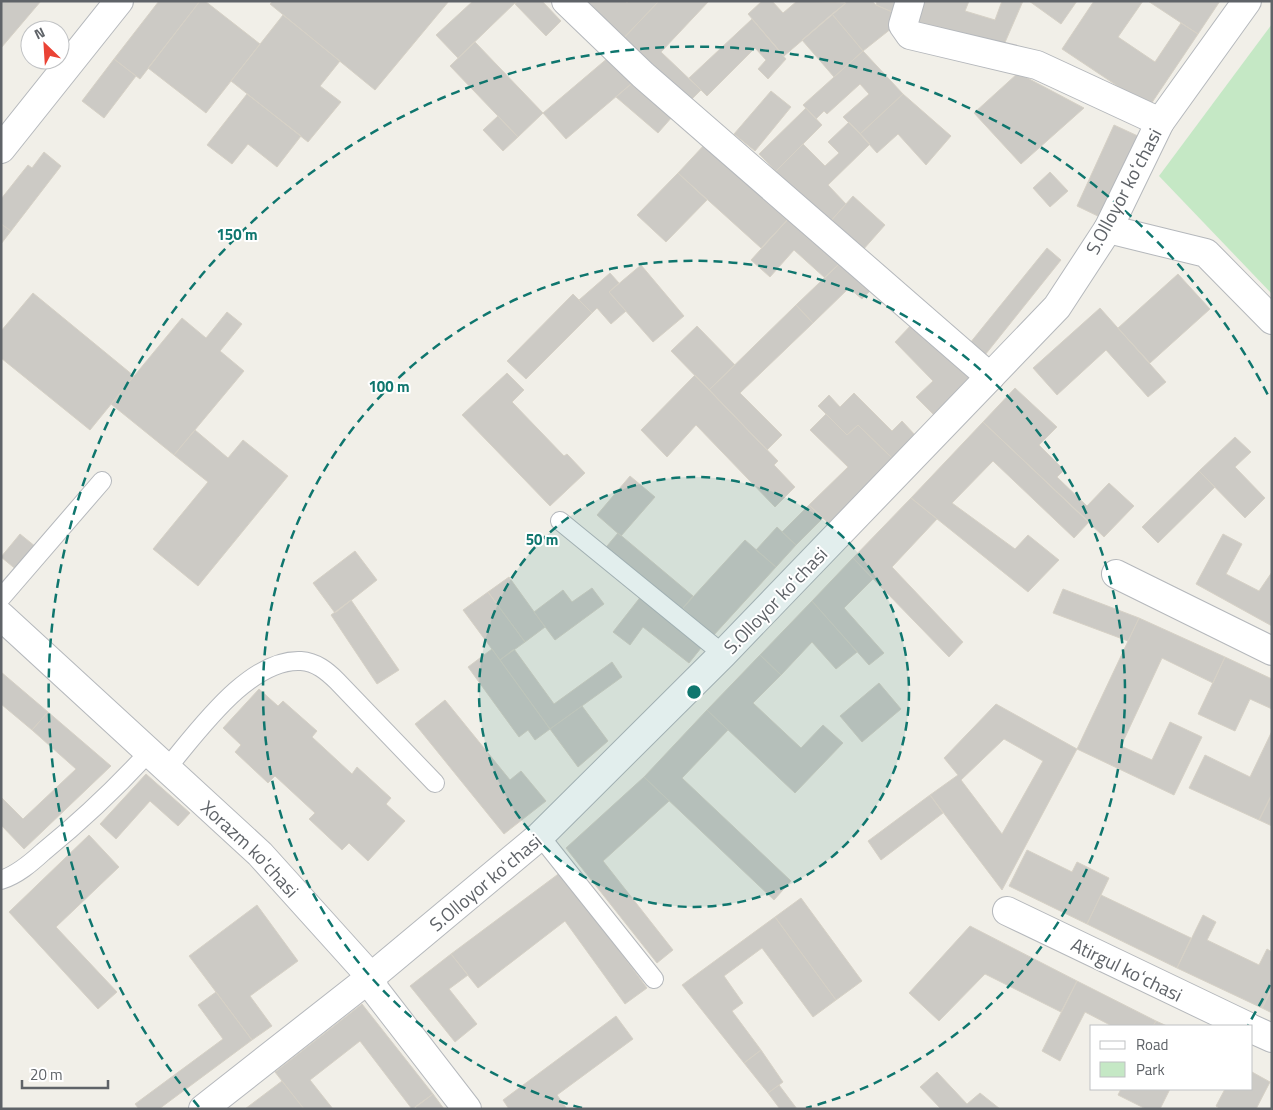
<svg xmlns="http://www.w3.org/2000/svg" width="1273" height="1110" viewBox="0 0 1273 1110" font-family="'Titillium Web',sans-serif">
  <style>
    .green { fill: #c5e8c5 }
    .building { fill: #cccac5; stroke: #d6d1c6; fill-rule: evenodd }
    .lines { fill: none; stroke-linecap: round; stroke-linejoin: round }
    .service-casing { stroke: #b5b8bc; stroke-width: 20 }
    .minor-casing { stroke: #b5b8bc; stroke-width: 30 }
    .service { stroke: #fff; stroke-width: 18 }
    .minor { stroke: #fff; stroke-width: 28 }
    .ring { fill: none; stroke: #0f766e; stroke-width: 2.5; stroke-dasharray: 9 6 }
    .labels { text-anchor: middle; dominant-baseline: central; stroke-width: 4; stroke-linejoin: round; paint-order: stroke }
    .street-label { font-size: 19px; fill: #5f6368; stroke: #fff }
    .centre { fill: #0f766e; stroke: #fff; stroke-width: 2.5 }
    .ring-label { font-size: 15px; text-anchor: middle; font-weight: bold; fill: #0f766e; stroke: #fff; stroke-width: 4; stroke-linejoin: round; paint-order: stroke }
  </style>
  <rect width="100%" height="100%" fill="#f1efe8"/>
  <path class="green" d="M1272,24V294L1159,176Z"/>
  <path class="building" d="M1,1H41L1,48Z
    M159,1H200L140,79L114,59Z
    M200,1H205L260,44L206,113L148,68Z
    M273,1H449L375,90L270,4Z
    M473,1H517L458,58L436,35Z
    M517,1H542L561,21L546,36L515,4Z
    M575,1H625L627,3L629,1H659L619,43Z
    M659,1H709L661,52L701,90L687,104L619,43Z
    M762,1H772L783,13L797,1L846,3L784,56L748,14Z
    M845,1H872L876,5L897,14L892,28L863,51L832,14L846,3Z
    M877,1H902L897,14L876,5Z
    M918,1H969L965,11L995,20L1002,1H1023L1003,47L910,22Z
    M1029,1H1077L1061,24Z
    M1094,1H1143L1118,37L1155,62L1181,23L1198,34L1149,107L1062,49Z
    M1148,1H1220L1198,34Z
    M832,14L863,51L834,77L802,40Z
    M283,15L340,61L320,86L341,102L308,142L231,81Z
    M752,19L786,59L768,79L758,69L766,60L755,48L707,96L689,78Z
    M475,42L543,113L518,137L450,66Z
    M863,51L903,94L860,134L843,117L869,94L860,84L827,114L824,111L816,119L803,105Z
    M609,57L631,84L566,139L543,113Z
    M114,59L136,76L104,118L82,101Z
    M1018,73L1084,108L1021,164L974,113Z
    M631,84L672,117L658,133L616,97Z
    M771,91L791,107L755,151L734,134Z
    M247,94L301,136L277,167L248,144L232,164L207,145Z
    M903,94L951,136L926,165L898,134L877,153L860,134Z
    M806,108L822,125L776,171L759,154Z
    M498,116L518,137L503,151L483,130Z
    M849,122L870,144L828,185L846,204L829,223L776,171L803,144L825,166L839,153L828,142Z
    M1114,125L1140,137L1102,218L1077,206Z
    M706,143L791,216L761,248L678,173Z
    M44,152L61,166L11,231L1,224V199L28,165L32,168Z
    M1050,172L1068,191L1050,207L1033,188Z
    M678,173L707,200L666,242L637,215Z
    M853,196L885,225L862,251L829,223Z
    M791,216L842,261L825,278L794,250L770,277L751,260Z
    M1,224L11,231L1,244Z
    M1047,248L1061,260L985,355L970,343Z
    M842,261L873,288L862,299L849,288L813,323L796,305Z
    M641,265L684,316L653,342L609,292Z
    M610,273L619,283L609,292L626,311L611,324L597,308L592,313L579,300Z
    M1178,274L1210,309L1150,363L1118,328Z
    M33,293L134,376L90,430L1,358V331Z
    M573,294L592,313L526,379L507,361Z
    M796,305L813,323L740,393L782,435L767,450L709,390Z
    M1100,308L1166,382L1148,397L1106,350L1057,395L1033,368Z
    M227,312L242,324L220,351L244,371L174,455L111,404L182,318L206,338Z
    M914,322L971,380L935,416L916,397L933,381L895,342Z
    M697,326L735,365L709,390L671,351Z
    M507,373L524,390L512,402L564,456L567,454L585,473L550,506L462,415Z
    M695,375L778,461L774,465L795,487L775,507L696,425L667,457L641,430Z
    M1015,388L1057,427L1039,445L1064,470L1057,477L1087,506L1109,483L1134,506L1104,537L983,422Z
    M854,393L892,431L902,421L916,436L893,459L858,425L847,435L818,406L829,395L840,407Z
    M826,414L847,435L858,425L893,459L831,526L809,505L848,467L810,430Z
    M983,422L1089,522L1074,538L993,461L952,503L1015,549L1028,535L1059,560L1028,592L911,498Z
    M195,430L228,458L243,440L288,476L198,586L153,549L208,482L174,455Z
    M1235,437L1251,452L1235,467L1265,498L1245,518L1199,471Z
    M1199,471L1215,487L1158,543L1142,527Z
    M630,476L655,497L621,536L597,515Z
    M911,498L937,519L892,567L963,642L949,657L853,558Z
    M809,505L823,518L796,545L782,532Z
    M777,527L796,545L776,567L756,550Z
    M618,533L693,596L677,615L602,552Z
    M20,534L36,547L18,571L1,557Z
    M1223,534L1242,544L1226,574L1259,591L1272,572V626L1196,584Z
    M745,540L776,567L713,636L683,608Z
    M355,551L377,580L335,613L313,583Z
    M853,558L873,579L844,608L884,653L869,665L812,601Z
    M509,577L545,627L525,642L488,592Z
    M592,588L604,604L555,640L534,612L563,590L572,602Z
    M1063,589L1139,618L1128,641L1053,613Z
    M488,592L525,642L500,660L463,610Z
    M642,595L705,643L689,663L643,627L630,645L613,632Z
    M351,600L399,670L377,684L331,615Z
    M812,601L857,652L836,669L812,642L781,675L760,655Z
    M1139,618L1225,657L1213,683L1162,658L1121,746L1152,760L1170,722L1202,737L1174,795L1077,749Z
    M492,649L550,729L535,740L528,730L519,737L468,667Z
    M514,649L554,704L612,662L622,677L550,729L500,660Z
    M760,655L781,675L753,703L801,748L823,725L843,743L795,793L707,710Z
    M1225,657L1272,679V709L1250,699L1235,731L1198,714Z
    M1,672L48,712L32,730L1,704Z
    M879,683L901,709L862,742L840,716Z
    M259,689L278,706L283,701L317,731L312,737L352,774L357,767L391,798L386,804L405,821L368,861L349,843L342,850L309,819L315,813L275,776L268,783L235,752L241,745L223,728Z
    M445,700L510,780L521,771L546,801L504,834L415,724Z
    M996,704L1077,749L1002,890L930,795L958,775L944,758ZM1004,739L1043,761L1002,834L961,780Z
    M582,706L608,741L578,767L550,729Z
    M707,710L728,730L682,778L791,881L774,900L644,777Z
    M48,712L111,766L24,849L1,825V797L23,819L76,769L32,730Z
    M1272,731V794L1259,820L1189,788L1205,755L1250,777Z
    M146,774L190,813L178,826L150,801L116,839L100,824Z
    M644,777L669,801L603,861L673,950L657,963L566,848Z
    M1272,794V826L1259,820Z
    M930,795L943,813L881,860L868,841Z
    M89,835L119,867L56,927L117,992L98,1009L9,912Z
    M1027,850L1072,872L1077,862L1109,878L1087,924L1009,886Z
    M561,872L647,988L625,1004L565,921L478,988L451,954Z
    M1101,895L1191,938L1177,968L1087,924Z
    M801,898L862,981L836,1000L775,917Z
    M257,905L298,961L250,996L272,1026L252,1040L189,956Z
    M1203,915L1216,922L1207,940L1259,965L1267,949L1272,952V988L1262,1008L1177,968Z
    M775,917L836,1000L813,1017L762,948L724,976L743,1003L732,1011L761,1050L744,1063L682,985Z
    M970,926L1077,981L1061,1012L985,974L939,1021L909,993Z
    M451,954L468,975L449,989L477,1024L455,1042L410,986Z
    M1077,981L1156,1021L1153,1026H1112L1085,1012L1060,1061L1042,1051Z
    M1272,988V1013L1262,1008Z
    M216,992L252,1040L159,1109H139L135,1104L223,1039L198,1005Z
    M362,1004L433,1094L412,1109L360,1041L310,1080L333,1109H304L275,1072Z
    M616,1016L633,1039L557,1095L567,1109H509L503,1100Z
    M1156,1021L1167,1026H1153Z
    M761,1050L783,1082L768,1093L744,1063Z
    M937,1072L967,1104L980,1093L1000,1109H941L920,1087Z
    M1252,1072L1270,1082L1256,1109H1221L1216,1106L1225,1089H1252Z
    M282,1081L304,1109H245Z
    M779,1085L797,1109H780L768,1093Z
    M1121,1089H1170L1160,1109H1146L1118,1095Z
    M433,1094L444,1109H417L416,1107Z"/>
  <g class="lines">
    <g class="service-casing">
      <path id="service" d="M560,521L723,654
        M1,598L102,481
        M167,768C197,733 249,658 301,661C316,662 327,671 337,681L435,783
        M540,836L654,979
        M1,880C17,875 31,863 43,852C81,821 116,788 149,752"/>
    </g>
    <g class="minor-casing">
      <g id="minor">
        <path d="M566,1L643,75L990,377"/>
        <path d="M910,1L903,25L910,35L1037,65L1160,122"/>
        <path d="M1,149L119,1"/>
        <path d="M1108,229L1206,253L1272,320"/>
        <path d="M1116,574L1272,651"/>
        <path id="s1" d="M1,616L260,854L371,977L375,990L467,1109"/>
        <path d="M1007,911L1247,1026"/>
        <path d="M1252,1029L1272,1038"/>
        <path d="M203,1109L371,977L540,836L723,654L1057,307L1108,229L1160,122L1247,1"/>
      </g>
    </g>
    <use href="#service" class="service"/>
    <use href="#minor" class="minor"/>
  </g>
  <circle cx="694" cy="692" r="215" fill="#0f766e" fill-opacity=".12"/>
  <g class="ring">
    <circle cx="694" cy="692" r="215"/>
    <path d="M582 1108A431 431 0 1 1 806 1108"/>
    <path d="M1270 985A646 646 0 0 1 1248 1025M199 1107A646 646 0 1 1 1270 399"/>
  </g>
  <g class="labels">
    <g class="street-label">
      <text transform="translate(1123 191) rotate(-62)">S.Olloyor koʻchasi</text>
      <text transform="translate(775 600) rotate(-46)">S.Olloyor koʻchasi</text>
      <text stroke="none"><textPath href="#s1" startOffset="341">Xorazm ko'chasi</textPath></text>
      <text transform="translate(485 882) rotate(-40)">S.Olloyor koʻchasi</text>
      <text transform="translate(1127 969) rotate(26)">Atirgul koʻchasi</text>
    </g>
  </g>
  <circle cx="694" cy="692" r="8" class="centre"/>
  <g class="ring-label">
    <text x="237" y="240">150 m</text>
    <text x="389" y="392">100 m</text>
    <text x="542" y="545">50 m</text>
  </g>
  <rect width="1273" height="1110" fill="none" stroke="#5f6368" stroke-width="5"/>
  <rect x="1090" y="1025" width="162" height="65" fill="#ffffff" stroke="#bfc1c3"/>
  <rect x="1100" y="1041" width="25" height="8" fill="#ffffff" stroke="#bfc1c3"/>
  <text x="1136" y="1050" font-size="15" fill="#5f6368">Road</text>
  <rect x="1100" y="1062" width="25" height="15" fill="#c5e8c5" stroke="#bfc1c3"/>
  <text x="1136" y="1075" font-size="15" fill="#5f6368">Park</text>
  <g transform="translate(45 45) rotate(335)"><circle r="24" fill="#ffffff" stroke="#bfc1c3"/>
  <path d="M0-4L9 19L0 12L-9 19Z" fill="#ea4335"/>
  <text y="-8" font-size="14" font-weight="bold" text-anchor="middle" fill="#5f6368">N</text>
  </g>
  <path d="M22 1080v8h86v-8" fill="none" stroke="#5f6368" stroke-width="2.5"/>
  <text x="30" y="1080" font-size="15" fill="#5f6368" stroke="#ffffff" stroke-width="4" paint-order="stroke">20 m</text>
</svg>
